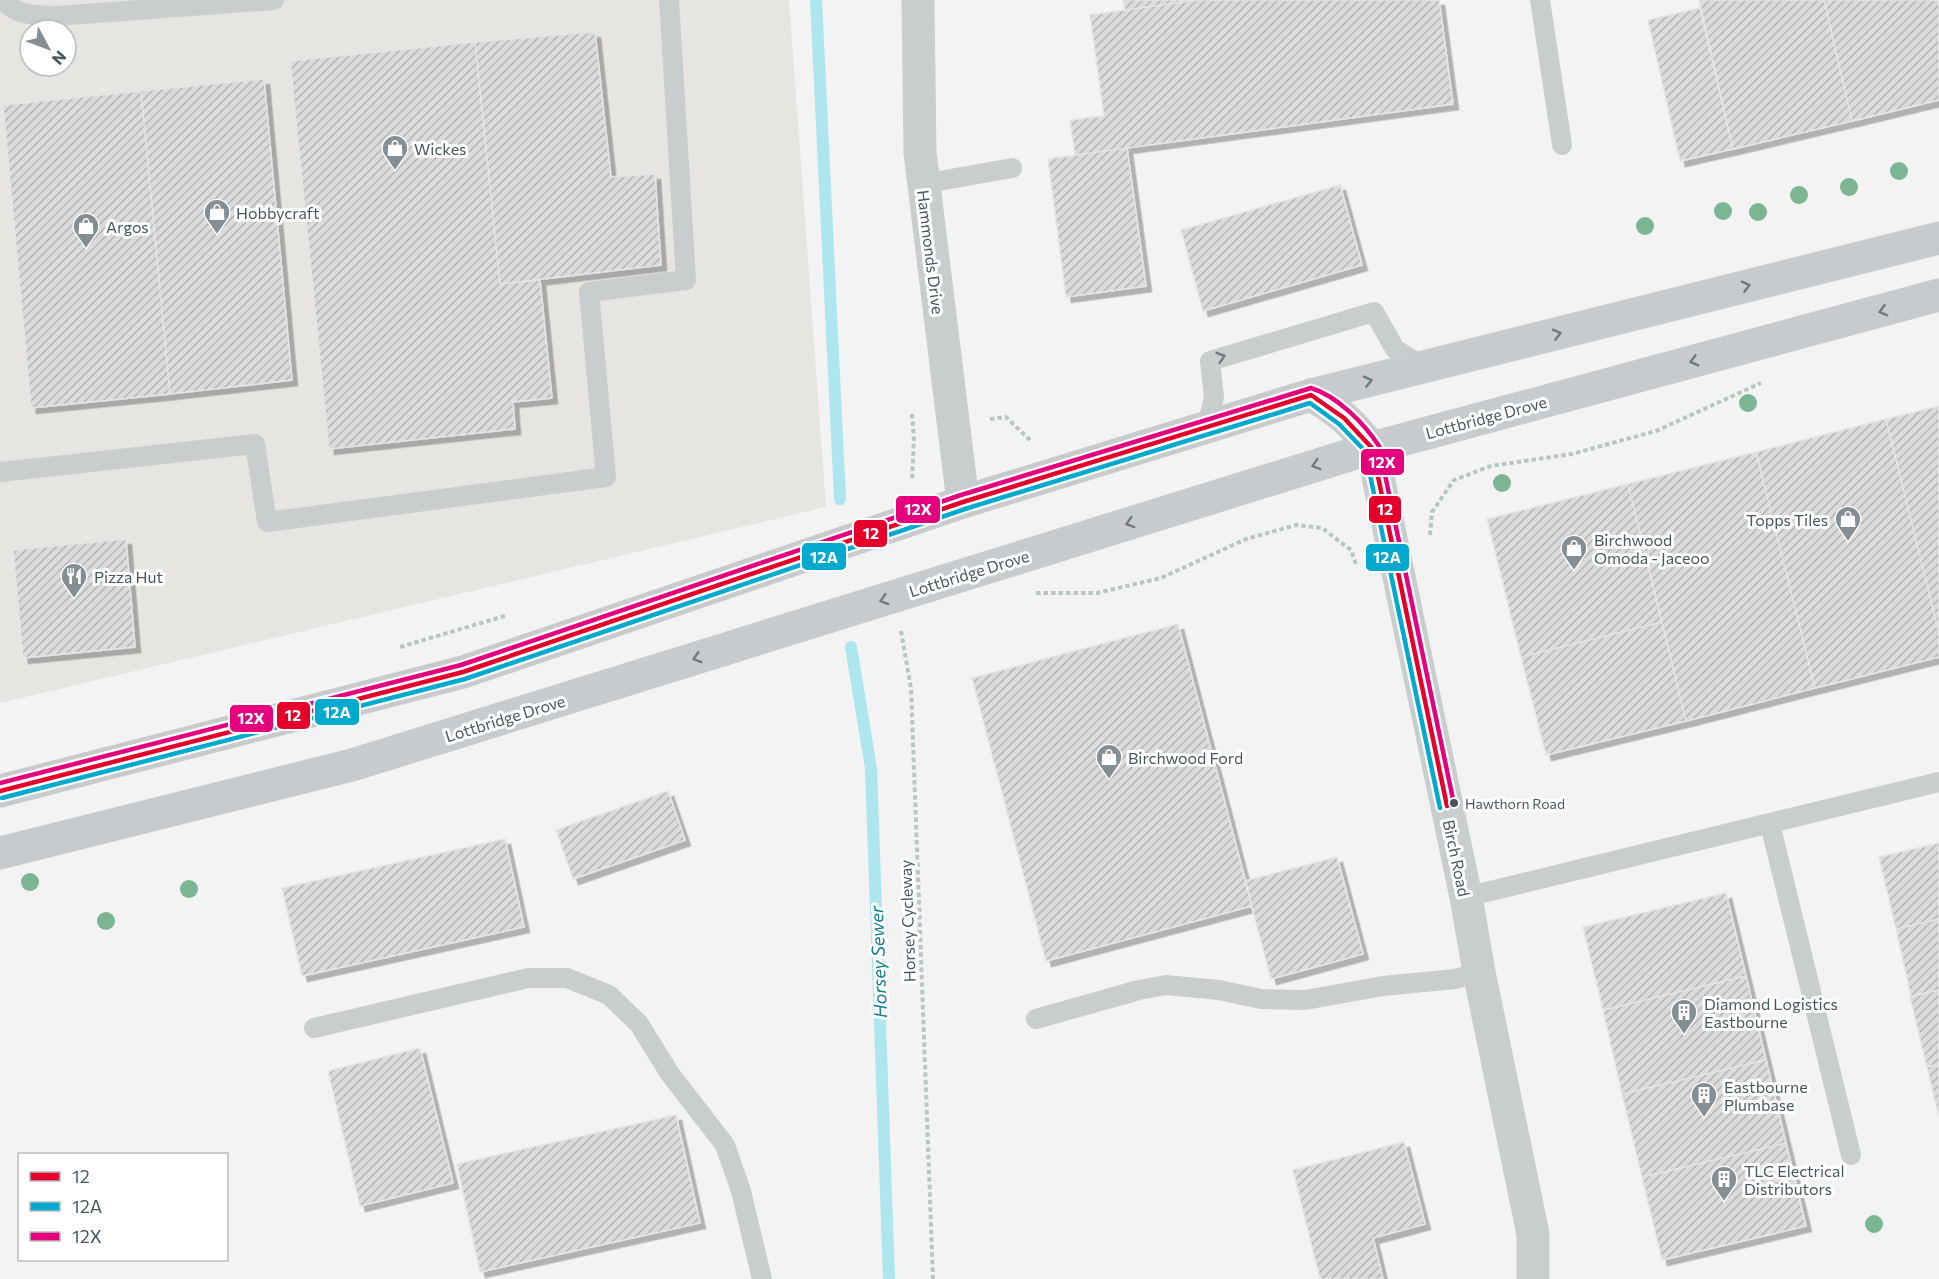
<svg xmlns="http://www.w3.org/2000/svg" width="1939" height="1279" viewBox="0 0 1939 1279" font-family="Commissioner,sans-serif">
  <style>
    .commercial { fill: #e6e5e2; fill-rule: evenodd }
    .lines { fill: none; stroke-linecap: round; stroke-linejoin: round }
    .stream { stroke: #ade6ee; stroke-width: 12 }
    .building { fill: url(#building-hatch); stroke: #e4e5e6; stroke-width: 1.5; filter: url(#shadow) }
    .path { stroke: #b9c5c0; stroke-width: 4; stroke-dasharray: 4.5 3; stroke-linecap: butt }
    .lane { stroke: #cacdce; stroke-width: 20 }
    .street { stroke: #cacdce; stroke-width: 33 }
    .primary { stroke: #c8cbce; stroke-width: 33 }
    .bus-1-casing { stroke: #fff; stroke-width: 9 }
    .bus-2-casing { stroke: #fff; stroke-width: 9 }
    .bus-3-casing { stroke: #fff; stroke-width: 9 }
    .bus-1 { stroke: #e4002b; stroke-width: 4.5 }
    .bus-2 { stroke: #00a9ce; stroke-width: 4.5 }
    .bus-3 { stroke: #e5007d; stroke-width: 4.5 }
    .tree { fill: #7bb593 }
    .oneway { stroke: #6f7a80 }
    .oneway2 { stroke: #707a80 }
    .bus-dot { fill: #49575f; stroke: #fff; stroke-width: 2 }
    .labels { text-anchor: middle; dominant-baseline: central; stroke-width: 6; stroke-linejoin: round; paint-order: stroke }
    .bus-label { font-size: 14px; fill: #49575f; stroke: #fff; text-anchor: start }
    .poi-label { font-size: 16px; fill: #49575f; stroke: #fff; text-anchor: start }
    .street-label { font-size: 16px; fill: #49575f; stroke: #fff }
    .water-label { font-size: 18px; font-style: italic; fill: #0e7f8f; stroke: #fff }
    .line-badge { stroke: #fff; stroke-width: 2 }
    .badge-label { font-size: 16px; text-anchor: middle; font-weight: bold; fill: #fff }
  </style>
  <defs>
    <pattern id="building-hatch" width="6" height="6" patternUnits="userSpaceOnUse" patternTransform="scale(1.5)"><rect width="6" height="6" fill="#dbdbdc"/><path d="M-1 1l2-2M0 6l6-6M5 7l2-2" fill="none" stroke="#b4b4b6"/></pattern>
    <filter id="shadow"><feDropShadow dx="5.5" dy="5.5" stdDeviation="0" flood-color="#0004"/></filter>
  </defs>
  <rect width="100%" height="100%" fill="#f3f3f3"/>
  <path class="commercial" d="M0,0H789L826,507L0,703ZM30,30H66V66H30Z"/>
  <g class="lines">
    <path class="stream" d="M816,0L840,499
      M851,647L871,768L889,1279"/>
  </g>
  <path class="building" d="M1123,0H1198L1125,10Z
    M1198,0H1439L1453,104L1075,155L1070,120L1104,116L1090,15Z
    M1699,0H1824L1852,121L1733,149Z
    M1824,0H1939V100L1852,121Z
    M1700,8L1733,149L1680,161L1648,20Z
    M595,32L611,177L655,174L661,265L500,284L475,42Z
    M475,42L500,284L540,280L552,398L513,402L515,429L329,449L290,61Z
    M264,79L292,380L170,394L141,91Z
    M141,91L170,394L31,408L3,105Z
    M1127,148L1146,286L1066,297L1048,159Z
    M1340,185L1362,265L1203,311L1181,230Z
    M1939,406V633L1886,419Z
    M1886,419L1939,633V657L1815,688L1756,452Z
    M1756,452L1815,688L1686,721L1628,484Z
    M1628,484L1662,622L1521,657L1487,519Z
    M126,539L135,647L23,658L13,550Z
    M1662,622L1686,721L1546,755L1521,657Z
    M1178,624L1252,906L1046,961L972,678Z
    M668,791L685,840L573,879L556,830Z
    M505,839L524,927L302,976L282,888Z
    M1939,843V919L1896,929L1879,857Z
    M1337,857L1363,954L1271,979L1245,881Z
    M1726,893L1746,976L1603,1010L1583,927Z
    M1939,919V990L1911,996L1896,929Z
    M1746,976L1766,1060L1622,1094L1603,1010Z
    M1939,990V1064L1927,1067L1910,997Z
    M420,1048L453,1183L360,1206L328,1071Z
    M1766,1060L1786,1143L1642,1177L1622,1094Z
    M1939,1064V1118L1927,1067Z
    M676,1115L700,1223L480,1272L457,1164Z
    M1404,1142L1425,1224L1373,1238L1383,1279H1320L1293,1170Z
    M1786,1143L1806,1226L1662,1260L1642,1177Z"/>
  <g class="lines">
    <path class="path" d="M912,414L914,439L912,481
      M990,419L1006,417L1032,442
      M1430,535L1432,512L1454,480L1491,466L1572,454L1656,431L1761,383
      M1036,593H1097L1161,578L1246,539L1296,525L1322,528L1351,550L1357,567
      M901,631L911,688L933,1279
      M400,647L508,615"/>
    <path class="lane" d="M3,0C18,17 36,15 57,16L274,0
      M1540,0L1562,145
      M922,184L1012,168
      M1207,427L1214,397L1210,361L1374,312L1395,349L1424,367
      M0,472L255,444L267,522L606,477L589,292L686,280L669,0
      M1770,824L1851,1155
      M1466,897L1939,782
      M1036,1019L1139,990L1166,985L1219,990L1261,999L1305,1000L1383,986L1455,979L1479,972
      M314,1028L528,978H567L609,995L639,1024L670,1074L725,1145L741,1191L762,1279"/>
    <path class="street" d="M918,0L920,153L963,502
      M1311,395C1340,411 1351,423 1372,448L1466,897L1479,972L1533,1234V1279"/>
    <path class="primary" d="M0,791L463,672L963,502L1311,395L1939,238
      M0,853L352,765L1372,448L1939,295"/>
    <g class="bus-1-casing">
      <path id="bus-1" d="M0,791L463,672L963,502L1311,395L1344,418L1372,448L1447,806"/>
    </g>
    <g class="bus-2-casing">
      <path id="bus-2" d="M2,798L465,679L965,509L1310,403L1339,424L1365,451L1440,808"/>
    </g>
    <g class="bus-3-casing">
      <path id="bus-3" d="M0,783L461,665L961,495L1311,388C1337,396 1364,423 1379,446L1454,804"/>
    </g>
    <use href="#bus-1" class="bus-1"/>
    <use href="#bus-2" class="bus-2"/>
    <use href="#bus-3" class="bus-3"/>
  </g>
  <g class="tree">
    <circle cx="1899" cy="171" r="9"/>
    <circle cx="1849" cy="187" r="9"/>
    <circle cx="1799" cy="195" r="9"/>
    <circle cx="1723" cy="211" r="9"/>
    <circle cx="1758" cy="212" r="9"/>
    <circle cx="1645" cy="226" r="9"/>
    <circle cx="1748" cy="403" r="9"/>
    <circle cx="1502" cy="483" r="9"/>
    <circle cx="30" cy="882" r="9"/>
    <circle cx="189" cy="889" r="9"/>
    <circle cx="106" cy="921" r="9"/>
    <circle cx="1874" cy="1224" r="9"/>
  </g>
  <defs><path id="oneway-chevron" d="M-2-3.5L2.5 0L-2 3.5" fill="none" stroke-width="1.6" stroke-linecap="round" stroke-linejoin="round" transform="scale(1.5)"/></defs>
  <g class="oneway">
    <use href="#oneway-chevron" transform="translate(1746 286) rotate(-14)"/>
    <use href="#oneway-chevron" transform="translate(1883 311) rotate(165)"/>
    <use href="#oneway-chevron" transform="translate(1557 334) rotate(-14)"/>
    <use href="#oneway-chevron" transform="translate(1694 361) rotate(165)"/>
    <use href="#oneway-chevron" transform="translate(1368 381) rotate(-14)"/>
    <use href="#oneway-chevron" transform="translate(1316 465) rotate(163)"/>
    <use href="#oneway-chevron" transform="translate(1130 523) rotate(163)"/>
    <use href="#oneway-chevron" transform="translate(884 600) rotate(163)"/>
    <use href="#oneway-chevron" transform="translate(697 658) rotate(163)"/>
  </g>
  <use class="oneway2" href="#oneway-chevron" transform="translate(1221 357) rotate(-17)"/>
  <defs>
    <g id="shop-pin" transform="scale(1.35)"><path d="M0 17L-7.5 6A9.5 9.5 0 1 1 7.5 6Z" fill="#848e93" stroke="#fff"/><path d="M-5-2.5h2.3a2.7 3.5 0 0 1 5.4 0H5L5.5 6h-11ZM-1.5-2.5h3a1.5 2.3 0 0 0-3 0Z" fill="#fff"/></g>
    <g id="restaurant-pin" transform="scale(1.35)"><path d="M0 17L-7.5 6A9.5 9.5 0 1 1 7.5 6Z" fill="#848e93" stroke="#fff"/><path d="M-5-6h1v4h1v-4h1v4h1v-4h1v5L-1.5 .5V6h-2V.5L-5-1ZM5-6V6H3V1.5H1.5Q1.5-4 5-6Z" fill="#fff"/></g>
    <g id="building-pin" transform="scale(1.35)"><path d="M0 17L-7.5 6A9.5 9.5 0 1 1 7.5 6Z" fill="#848e93" stroke="#fff"/><path d="M-4-6H4V6H1V3H-1V6H-4ZM-2.5-4.3h1.7v1.8h-1.7ZM.8-4.3h1.7v1.8H.8ZM-2.5-1h1.7V.8h-1.7ZM.8-1h1.7V.8H.8Z" fill="#fff"/></g>
  </defs>
  <g fill-rule="evenodd">
    <use href="#shop-pin" x="395" y="148"/>
    <use href="#shop-pin" x="217" y="212"/>
    <use href="#shop-pin" x="86" y="226"/>
    <use href="#shop-pin" x="1848" y="519"/>
    <use href="#shop-pin" x="1574" y="548"/>
    <use href="#restaurant-pin" x="74" y="576"/>
    <use href="#shop-pin" x="1109" y="757"/>
    <use href="#building-pin" x="1684" y="1012"/>
    <use href="#building-pin" x="1704" y="1095"/>
    <use href="#building-pin" x="1724" y="1179"/>
  </g>
  <circle class="bus-dot" cx="1454" cy="803" r="5"/>
  <g class="labels">
    <g class="bus-label">
      <text x="1465" y="803">Hawthorn Road</text>
    </g>
    <g class="poi-label">
      <text x="414" y="148">Wickes</text>
      <text x="236" y="212">Hobbycraft</text>
      <text x="106" y="226">Argos</text>
      <text x="1828" y="519" text-anchor="end">Topps Tiles</text>
      <text x="1594" y="539">Birchwood<tspan x="1594" dy="18">Omoda - Jaceoo</tspan></text>
      <text x="94" y="576">Pizza Hut</text>
      <text x="1128" y="757">Birchwood Ford</text>
      <text x="1704" y="1003">Diamond Logistics<tspan x="1704" dy="18">Eastbourne</tspan></text>
      <text x="1724" y="1086">Eastbourne<tspan x="1724" dy="18">Plumbase</tspan></text>
      <text x="1744" y="1170">TLC Electrical<tspan x="1744" dy="18">Distributors</tspan></text>
    </g>
    <g class="street-label">
      <text transform="translate(931 252) rotate(83)">Hammonds Drive</text>
      <text transform="translate(1486 417) rotate(-15)">Lottbridge Drove</text>
      <text transform="translate(969 573) rotate(-17)">Lottbridge Drove</text>
      <text transform="translate(505 718) rotate(-17)">Lottbridge Drove</text>
      <text transform="translate(1457 858) rotate(78)">Birch Road</text>
      <text transform="translate(907 921) rotate(-92)">Horsey Cycleway</text>
    </g>
    <g class="water-label">
      <text transform="translate(878 962) rotate(-92)">Horsey Sewer</text>
    </g>
  </g>
  <g class="line-badge">
    <rect x="1360" y="448" width="45" height="28" rx="6" fill="#e5007d"/>
    <rect x="1368" y="495" width="34" height="29" rx="6" fill="#e4002b"/>
    <rect x="895" y="495" width="46" height="29" rx="6" fill="#e5007d"/>
    <rect x="853" y="519" width="35" height="29" rx="6" fill="#e4002b"/>
    <rect x="801" y="542" width="46" height="29" rx="6" fill="#00a9ce"/>
    <rect x="1365" y="543" width="45" height="29" rx="6" fill="#00a9ce"/>
    <rect x="314" y="698" width="46" height="28" rx="6" fill="#00a9ce"/>
    <rect x="276" y="701" width="35" height="29" rx="6" fill="#e4002b"/>
    <rect x="229" y="704" width="45" height="29" rx="6" fill="#e5007d"/>
  </g>
  <g class="badge-label">
    <text x="1382" y="468">12X</text>
    <text x="1385" y="515">12</text>
    <text x="918" y="515">12X</text>
    <text x="871" y="539">12</text>
    <text x="824" y="563">12A</text>
    <text x="1387" y="563">12A</text>
    <text x="337" y="718">12A</text>
    <text x="293" y="721">12</text>
    <text x="251" y="724">12X</text>
  </g>
  <rect x="18" y="1153" width="210" height="108" fill="#ffffff" stroke="#b6bcbf" stroke-width="1.5"/>
  <rect x="30" y="1172" width="30" height="9" fill="#e4002b" stroke="#b6bcbf" stroke-width="1.5"/>
  <text x="72" y="1183" font-size="18" fill="#49575f">12</text>
  <rect x="30" y="1202" width="30" height="9" fill="#00a9ce" stroke="#b6bcbf" stroke-width="1.5"/>
  <text x="72" y="1213" font-size="18" fill="#49575f">12A</text>
  <rect x="30" y="1232" width="30" height="9" fill="#e5007d" stroke="#b6bcbf" stroke-width="1.5"/>
  <text x="72" y="1243" font-size="18" fill="#49575f">12X</text>
  <g transform="translate(48 48) rotate(131)"><circle r="28" fill="#ffffff" stroke="#b6bcbf" stroke-width="1.5"/>
  <path d="M0-4.5L10 22L0 15L-10 22Z" fill="#848e93"/>
  <text y="-9" font-size="16" font-weight="bold" text-anchor="middle" fill="#49575f">N</text>
  </g>
</svg>
